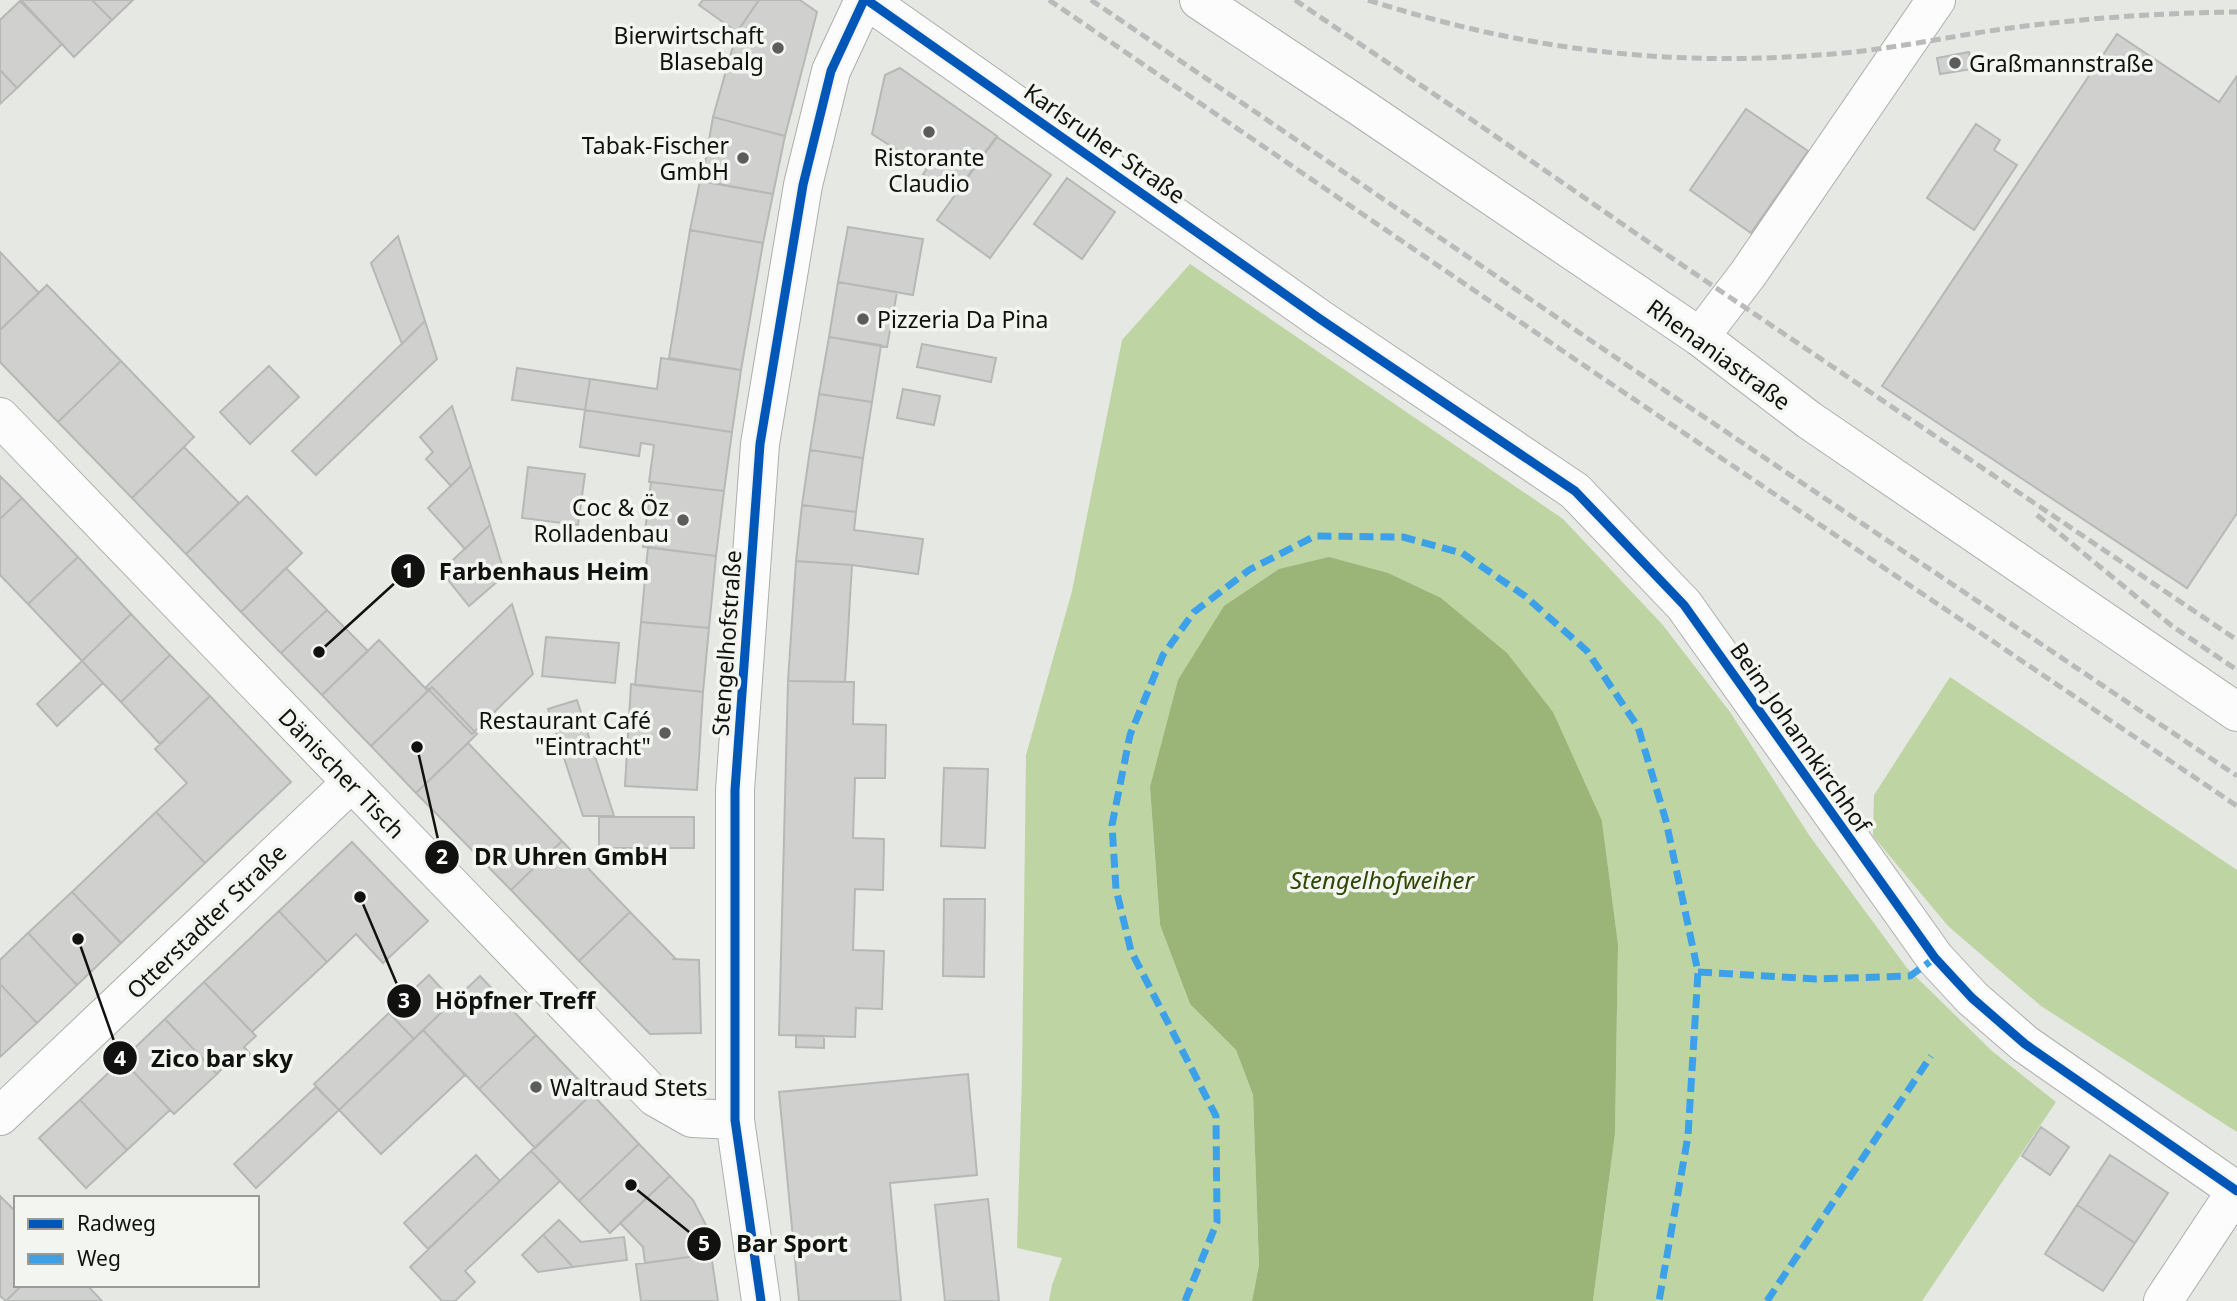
<svg xmlns="http://www.w3.org/2000/svg" width="2237" height="1301" viewBox="0 0 2237 1301" font-family="'Noto Sans',sans-serif">
  <style>
    .green { fill: #bed5a3 }
    .water { fill: #9ab577 }
    .building { fill: #d0d1cf; stroke: #b6b8b5; stroke-width: 2 }
    .lines { fill: none; stroke-linecap: round; stroke-linejoin: round }
    .minor-casing { stroke: #adafac; stroke-width: 40 }
    .tertiary-casing { stroke: #adafac; stroke-width: 40 }
    .minor { stroke: #fbfcfb; stroke-width: 38 }
    .tertiary { stroke: #fbfcfb; stroke-width: 38 }
    .rail { stroke: #b9bab9; stroke-width: 5; stroke-dasharray: 10 5; stroke-linecap: butt }
    .quiet { stroke: #3da1ea; stroke-width: 7; stroke-dasharray: 14 7; stroke-linecap: butt }
    .cycleway-casing { stroke: #f3f6f0; stroke-width: 13 }
    .cycleway { stroke: #0057b8; stroke-width: 9 }
    .poi-dot { fill: #5c5d5a; stroke: #f3f6f0; stroke-width: 2.5 }
    .labels { text-anchor: middle; dominant-baseline: central; stroke-width: 7; stroke-linejoin: round; paint-order: stroke }
    .poi-label { font-size: 23px; fill: #111210; stroke: #f3f6f0; text-anchor: end }
    .street-label { font-size: 23px; fill: #111210; stroke: #f3f6f0 }
    .water-label { font-size: 24px; font-style: italic; fill: #2e4604; stroke: #f3f6f0 }
    .leader { fill: none; stroke: #111210; stroke-width: 2.5 }
    .callout-dot { fill: #111210; stroke: #f3f6f0; stroke-width: 2.5 }
    .mark-label { font-size: 21px; text-anchor: middle; font-weight: bold; fill: #fff }
    .callout-label { font-size: 24px; text-anchor: middle; font-weight: bold; fill: #111210; stroke: #f3f6f0; stroke-width: 7; stroke-linejoin: round; paint-order: stroke }
  </style>
  <rect width="100%" height="100%" fill="#e6e8e4"/>
  <path class="green" d="M1190,264L1563,519L1662,624L1730,712L1809,835L1907,968L1992,1051L2056,1102L1922,1301H1593L1615,1134L1618,944L1602,821L1150,787L1160,925L1190,1004L1236,1050L1253,1095L1259,1265L1252,1301H1049L1052,1285L1062,1258L1017,1248L1022,1074L1026,755L1072,591L1122,340Z
    M1950,677L2237,870V1132L2041,1006L1948,926L1873,836L1874,795Z"/>
  <path class="water" d="M1329,557L1388,573L1441,598L1507,653L1553,712L1602,821L1618,944L1615,1134L1593,1301H1252L1259,1265L1253,1095L1236,1050L1190,1004L1160,925L1150,787L1178,680L1224,606L1279,569Z"/>
  <path class="building" d="M21,0H92L112,20L74,57Z
    M92,0H133L112,20Z
    M703,0H759L737,32L699,5Z
    M759,0H800L817,12L785,136L713,117L737,32Z
    M20,1L62,44L17,88L0,70V20Z
    M2117,34L2219,102L2237,76V513L2187,588L1882,386Z
    M1969,52L1972,69L1940,74L1937,58Z
    M900,68L997,136L954,195L923,174L927,169L872,134L885,75Z
    M0,70L17,88L0,104Z
    M1746,109L1808,151L1751,233L1690,190Z
    M713,117L785,136L773,194L702,181Z
    M1976,124L2000,140L1994,150L2017,165L1974,230L1927,198Z
    M997,137L1051,175L990,258L937,220Z
    M1067,178L1115,212L1082,259L1034,224Z
    M700,181L773,194L763,243L690,230Z
    M848,227L923,239L913,295L838,282Z
    M690,230L763,243L741,370L669,358Z
    M398,236L425,321L402,344L371,263Z
    M0,252L39,293L0,330Z
    M838,282L897,292L887,347L829,337Z
    M47,285L121,361L58,422L0,362V330Z
    M425,321L437,359L316,475L292,451Z
    M829,337L881,345L872,402L819,394Z
    M922,344L996,358L991,382L917,367Z
    M661,358L741,370L732,432L585,410L590,379L657,389Z
    M121,361L194,437L132,498L58,422Z
    M269,366L299,397L250,444L220,412Z
    M517,368L590,379L585,410L512,400Z
    M903,389L940,396L934,425L897,418Z
    M819,394L872,402L863,458L810,450Z
    M452,406L471,466L451,486L426,459L433,452L420,437Z
    M585,410L732,432L724,491L649,482L654,445L641,443L639,456L580,447Z
    M184,447L239,503L186,554L132,498Z
    M810,450L863,458L856,512L802,505Z
    M471,466L490,525L465,549L428,508Z
    M528,467L585,474L578,525L522,518Z
    M0,476L22,498L0,519Z
    M651,482L724,491L716,556L643,547Z
    M247,496L302,553L241,612L186,554Z
    M22,498L78,557L28,604L0,575V519Z
    M802,505L856,512L854,530L923,539L918,574L852,565L796,561Z
    M490,525L505,575L469,606L441,571Z
    M648,547L716,556L709,628L641,622Z
    M78,557L131,614L82,661L28,604Z
    M796,561L852,565L845,682L788,681Z
    M286,568L327,610L281,653L241,612Z
    M512,604L533,674L472,734L426,687Z
    M327,610L368,651L322,695L281,653Z
    M131,614L170,655L121,702L82,661Z
    M641,622L709,628L703,692L635,685Z
    M546,637L619,643L615,683L542,676Z
    M379,640L428,691L371,746L322,695Z
    M170,655L210,696L160,744L121,702Z
    M82,661L103,683L57,726L37,704Z
    M788,681L854,682L853,724L886,725L885,778H855L853,838L884,839L883,890L855,889L853,950L884,951L882,1009L856,1008L855,1037L779,1035Z
    M631,684L703,692L697,790L625,786Z
    M432,687L477,734L416,793L371,746Z
    M210,696L291,782L205,863L156,812L187,783L155,749Z
    M577,700L614,816H583L548,709Z
    M468,743L562,841L511,890L416,793Z
    M944,768L988,769L985,848L941,846Z
    M156,812L205,863L121,943L72,892Z
    M599,817H694V848H599Z
    M562,841L630,912L579,961L511,890Z
    M352,842L428,921L383,963L356,934L327,962L279,911Z
    M72,892L121,943L77,985L28,933Z
    M944,899H985L984,977L943,976Z
    M279,911L327,962L252,1032L204,982Z
    M630,912L675,958L674,959L699,960L701,1033L650,1034L579,961Z
    M28,933L77,985L37,1023L0,984V960Z
    M429,975L453,1001L414,1039L389,1013Z
    M480,976L536,1035L479,1089L423,1030Z
    M204,982L256,1036L244,1047L250,1054L235,1069L228,1062L217,1074L165,1019Z
    M0,984L37,1023L0,1057Z
    M389,1013L414,1039L339,1110L314,1084Z
    M165,1019L217,1074L174,1114L122,1060Z
    M423,1030L465,1075L381,1154L339,1110Z
    M536,1035L592,1094L535,1148L479,1089Z
    M796,1035L824,1036V1048L796,1047Z
    M122,1060L170,1110L127,1150L80,1100Z
    M968,1074L977,1175L890,1183L901,1301H799L779,1092Z
    M316,1087L339,1110L256,1188L234,1164Z
    M592,1094L639,1144L579,1201L531,1151Z
    M80,1100L127,1150L86,1188L39,1138Z
    M2041,1127L2069,1147L2050,1175L2022,1156Z
    M639,1144L670,1176L610,1233L579,1201Z
    M531,1151L560,1181L465,1271L475,1282L455,1301H442L410,1267Z
    M476,1155L500,1181L428,1249L404,1223Z
    M2110,1155L2168,1193L2135,1243L2077,1205Z
    M670,1176L693,1200L709,1231L711,1254L645,1263L643,1247L620,1223Z
    M0,1196L16,1212V1285H22L6,1301L0,1296Z
    M988,1199L999,1301H945L935,1205Z
    M2077,1205L2135,1243L2103,1291L2045,1254Z
    M559,1220L581,1242L624,1237L627,1260L573,1267L543,1235Z
    M543,1235L573,1267L538,1272L522,1255Z
    M711,1254L718,1301H641L636,1264Z
    M22,1285H87L102,1301H6Z"/>
  <g class="lines">
    <g class="minor-casing">
      <path id="minor" d="M867,0L1320,319L1575,491L1684,605L1935,958L1972,998L2025,1044L2237,1191
        M1700,337L1748,274L1936,0
        M0,417L655,1097L692,1118L735,1120
        M0,1116L351,783
        M761,1301L735,1120V790L760,444L803,185L831,71L864,0
        M2163,1301L2236,1191"/>
    </g>
    <g class="tertiary-casing">
      <path id="tertiary" d="M1199,0L1359,106L1700,337L1809,420L2237,712"/>
    </g>
    <use href="#minor" class="minor"/>
    <use href="#tertiary" class="tertiary"/>
    <path class="rail" d="M1049,0L1601,377L2237,806
      M1091,0L1615,357L2237,776
      M1295,0L1462,113L1657,248L2237,640
      M1368,0C1524,50 1669,68 1832,54C1885,50 1937,39 1989,31C2071,19 2154,13 2237,12
      M2037,515L2172,626L2237,670"/>
    <path class="quiet" d="M1698,972L1816,979L1910,976L1935,958
      M1185,1301L1217,1222L1216,1116L1131,951L1116,889L1112,825L1130,735L1163,655L1194,612L1249,570L1315,536L1403,537L1462,553L1525,596L1587,651L1638,727L1666,821L1698,972L1688,1136L1659,1301
      M1767,1301L1931,1056"/>
    <g class="cycleway-casing">
      <path id="cycleway" d="M867,0L1320,319L1575,491L1684,605L1935,958L1972,998L2025,1044L2237,1191
        M761,1301L735,1120V790L760,444L803,185L831,71L864,0"/>
    </g>
    <use href="#cycleway" class="cycleway"/>
  </g>
  <g class="poi-dot">
    <circle cx="778" cy="48" r="7"/>
    <circle cx="1955" cy="63" r="7"/>
    <circle cx="929" cy="132" r="7"/>
    <circle cx="743" cy="158" r="7"/>
    <circle cx="863" cy="319" r="7"/>
    <circle cx="683" cy="520" r="7"/>
    <circle cx="665" cy="733" r="7"/>
    <circle cx="536" cy="1087" r="7"/>
  </g>
  <g class="labels">
    <g class="poi-label">
      <text x="764" y="35">Bierwirtschaft<tspan x="764" dy="26">Blasebalg</tspan></text>
      <text x="1969" y="63" text-anchor="start">Graßmannstraße</text>
      <text x="729" y="145">Tabak-Fischer<tspan x="729" dy="26">GmbH</tspan></text>
      <text x="929" y="157" text-anchor="middle">Ristorante<tspan x="929" dy="26">Claudio</tspan></text>
      <text x="877" y="319" text-anchor="start">Pizzeria Da Pina</text>
      <text x="669" y="507">Coc &amp; Öz<tspan x="669" dy="26">Rolladenbau</tspan></text>
      <text x="651" y="720">Restaurant Café<tspan x="651" dy="26">"Eintracht"</tspan></text>
      <text x="550" y="1087" text-anchor="start">Waltraud Stets</text>
    </g>
    <g class="street-label">
      <text transform="translate(1105 143) rotate(35)">Karlsruher Straße</text>
      <text transform="translate(1719 354) rotate(36)">Rhenaniastraße</text>
      <text transform="translate(726 643) rotate(-86)">Stengelhofstraße</text>
      <text transform="translate(1801 737) rotate(55)">Beim Johannkirchhof</text>
      <text transform="translate(342 773) rotate(46)">Dänischer Tisch</text>
      <text transform="translate(206 921) rotate(-44)">Otterstadter Straße</text>
    </g>
    <g class="water-label">
      <text x="1382" y="879">Stengelhofweiher</text>
    </g>
  </g>
  <path class="leader" d="M319 652L408 571M417 747L442 857M360 897L404 1001M78 939L120 1058M631 1185L704 1244"/>
  <g class="callout-dot">
    <circle cx="319" cy="652" r="7"/>
    <circle cx="417" cy="747" r="7"/>
    <circle cx="360" cy="897" r="7"/>
    <circle cx="78" cy="939" r="7"/>
    <circle cx="631" cy="1185" r="7"/>
    <circle cx="408" cy="571" r="18"/>
    <circle cx="442" cy="857" r="18"/>
    <circle cx="404" cy="1001" r="18"/>
    <circle cx="120" cy="1058" r="18"/>
    <circle cx="704" cy="1244" r="18"/>
  </g>
  <g class="mark-label">
    <text x="408" y="578">1</text>
    <text x="442" y="864">2</text>
    <text x="404" y="1008">3</text>
    <text x="120" y="1066">4</text>
    <text x="704" y="1251">5</text>
  </g>
  <g class="callout-label">
    <text x="544" y="580">Farbenhaus Heim</text>
    <text x="571" y="865">DR Uhren GmbH</text>
    <text x="515" y="1009">Höpfner Treff</text>
    <text x="222" y="1067">Zico bar sky</text>
    <text x="792" y="1252">Bar Sport</text>
  </g>
  <rect x="14" y="1196" width="245" height="91" fill="#f3f6f0" stroke="#999b96" stroke-width="2"/>
  <rect x="28" y="1219" width="35" height="10" fill="#0057b8" stroke="#999b96" stroke-width="2"/>
  <text x="77" y="1231" font-size="21" fill="#111210">Radweg</text>
  <rect x="28" y="1254" width="35" height="10" fill="#3da1ea" stroke="#999b96" stroke-width="2"/>
  <text x="77" y="1266" font-size="21" fill="#111210">Weg</text>
</svg>
